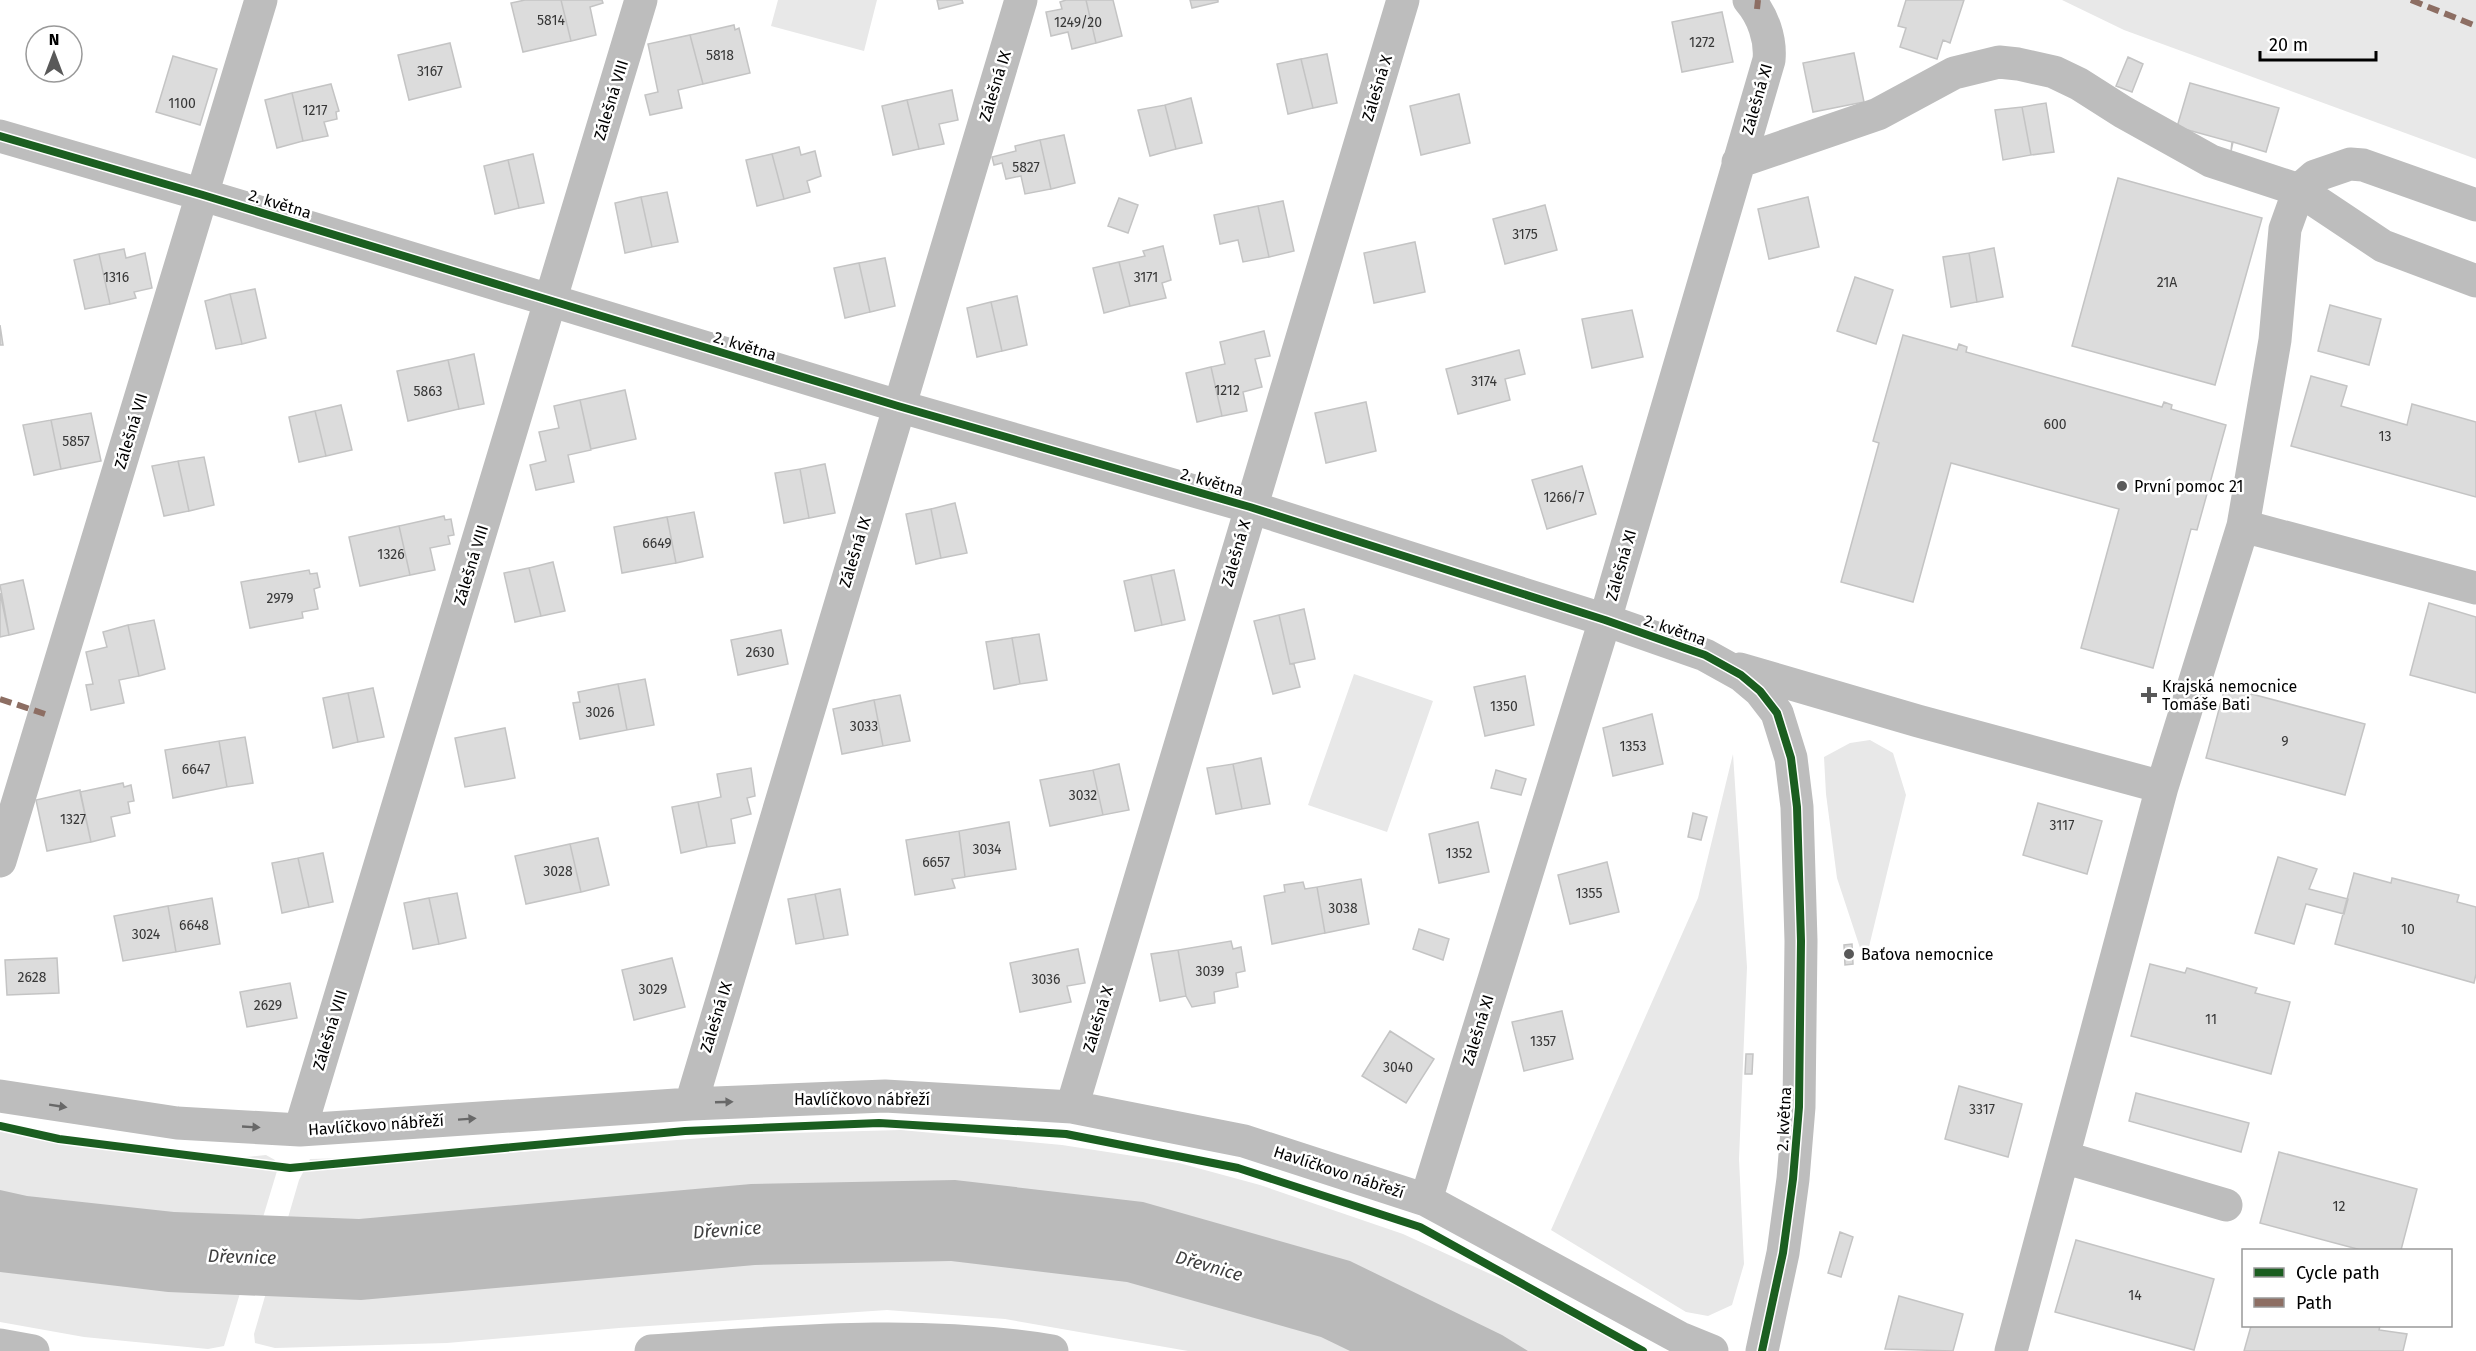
<svg xmlns="http://www.w3.org/2000/svg" width="2476" height="1351" viewBox="0 0 2476 1351" font-family="'Fira Sans',sans-serif">
  <style>
    .green { fill: #e8e8e8 }
    .water { fill: #bababa }
    .building { fill: #dcdcdc; stroke: #c4c4c4; stroke-width: 1.5 }
    .lines { fill: none; stroke-linecap: round; stroke-linejoin: round }
    .minor { stroke: #bdbdbd; stroke-width: 33 }
    .quiet { stroke: #8d6e63; stroke-width: 6; stroke-dasharray: 12 6; stroke-linecap: butt }
    .cycleway-casing { stroke: #fff; stroke-width: 11 }
    .cycleway { stroke: #1b5e20; stroke-width: 8 }
    .oneway { fill: #686868 }
    .poi-dot { fill: #595959; stroke: #fff; stroke-width: 2 }
    .labels { text-anchor: middle; dominant-baseline: central; stroke-width: 5; stroke-linejoin: round; paint-order: stroke }
    .number-label { font-size: 14px; fill: #373737 }
    .street-label { font-size: 16px; fill: #000; stroke: #fff }
    .poi-label { font-size: 16px; fill: #000; stroke: #fff; text-anchor: start }
    .water-label { font-size: 18px; font-style: italic; fill: #3e3e3e; stroke: #fff }
  </style>
  <rect width="100%" height="100%" fill="#fff"/>
  <path class="green" d="M778,0H877L864,51L771,26Z
    M2062,0H2476V159L2124,30Z
    M1354,674L1433,701L1387,832L1308,805Z
    M1870,740L1893,753L1906,795L1865,963L1837,878L1826,794L1824,757L1850,743Z
    M1733,754L1747,967L1739,1159L1744,1264L1732,1305L1708,1316L1686,1312L1551,1230L1698,898Z
    M901,1130L1062,1145L1179,1163L1260,1185L1403,1234L1521,1288L1634,1351H1188L1005,1319L887,1310L619,1328L447,1343L275,1348L255,1343L254,1334L299,1180L310,1159L496,1154L755,1134Z
    M0,1131L61,1143L200,1162L266,1155L275,1160L277,1171L224,1346L208,1349L84,1337L0,1322Z"/>
  <path class="water" d="M955,1180L1143,1202L1350,1261L1502,1335L1528,1351H1350L1321,1337L1127,1282L951,1261L755,1265L361,1300L168,1292L0,1272V1190L27,1196L174,1212L359,1219L751,1184Z"/>
  <path class="building" d="M525,0H561L571,41L523,52L511,3Z
    M561,0H602L603,3L590,7L596,35L571,41Z
    M937,0H962L963,3L939,9Z
    M1066,0H1086L1096,43L1072,49L1068,32L1051,36L1046,12L1062,9L1060,2Z
    M1086,0H1113L1122,36L1096,43Z
    M1190,0H1218V2L1192,8Z
    M1906,0H1964L1950,43L1943,40L1937,59L1900,47L1906,28L1898,26Z
    M1722,12L1733,62L1682,72L1672,22Z
    M734,25L735,30L739,28L750,73L703,84L690,35Z
    M690,35L703,84L678,90L682,108L650,115L645,95L658,92L648,44Z
    M450,43L461,87L409,100L398,55Z
    M1854,53L1864,102L1813,112L1803,63Z
    M1327,54L1337,103L1313,108L1301,59Z
    M173,56L217,69L200,125L156,112Z
    M2128,57L2143,64L2132,92L2116,86Z
    M1301,59L1313,108L1288,114L1277,64Z
    M2190,83L2279,108L2266,152L2233,142L2231,151L2232,142L2177,127Z
    M331,84L339,111L336,112L337,119L324,122L328,136L303,141L292,93Z
    M952,90L958,120L939,124L944,144L919,149L907,100Z
    M292,93L303,141L277,148L265,100Z
    M1459,94L1470,143L1421,155L1410,106Z
    M1191,98L1202,143L1176,149L1165,105Z
    M907,100L919,149L893,155L882,106Z
    M2046,103L2054,152L2031,155L2022,107Z
    M1165,105L1176,149L1150,156L1138,110Z
    M2022,107L2031,155L2003,160L1995,110Z
    M1064,135L1075,183L1051,189L1040,140Z
    M1040,140L1051,189L1025,194L1021,176L1006,179L1002,163L994,165L992,157L1016,151L1015,146Z
    M799,147L801,155L815,151L821,176L807,181L810,192L784,199L772,154Z
    M533,154L544,203L519,208L508,160Z
    M772,154L784,199L757,206L746,160Z
    M508,160L519,208L495,214L484,166Z
    M2118,178L2262,218L2215,385L2072,346Z
    M667,192L678,242L652,247L641,197Z
    M641,197L652,247L625,253L615,203Z
    M1808,197L1819,247L1769,259L1758,209Z
    M1119,198L1138,205L1128,233L1108,226Z
    M1283,201L1294,251L1269,257L1258,206Z
    M1545,205L1557,250L1505,264L1493,219Z
    M1258,206L1269,257L1243,262L1238,240L1220,244L1214,215Z
    M1415,242L1425,292L1374,303L1364,253Z
    M1163,246L1171,280L1162,283L1166,298L1130,306L1119,262L1145,256L1143,251Z
    M1994,248L2003,297L1977,302L1969,253Z
    M124,249L126,258L145,253L152,288L134,292L136,298L110,304L99,254Z
    M1969,253L1977,302L1951,307L1943,257Z
    M99,254L110,304L85,309L74,260Z
    M885,258L895,306L870,312L859,263Z
    M1119,262L1130,306L1104,313L1093,268Z
    M859,263L870,312L845,318L834,268Z
    M1855,277L1893,290L1876,344L1837,331Z
    M255,289L266,338L242,344L230,294Z
    M230,294L242,344L216,349L205,301Z
    M1017,296L1027,345L1002,351L991,302Z
    M991,302L1002,351L977,357L967,308Z
    M2330,305L2381,319L2369,365L2318,351Z
    M1632,310L1643,357L1592,368L1582,319Z
    M0,325L3,345H0Z
    M1264,331L1270,356L1255,359L1262,387L1243,392L1247,411L1222,416L1211,367L1225,364L1220,342Z
    M1903,335L1957,350L1959,344L1967,347L1966,352L2162,407L2164,402L2172,405L2171,409L2226,425L2197,530L2191,529L2153,668L2081,648L2119,509L1951,463L1913,602L1841,582L1879,443L1873,441Z
    M1519,350L1525,374L1505,379L1510,400L1458,414L1446,369Z
    M474,354L484,404L459,409L448,360Z
    M448,360L459,409L408,421L397,371Z
    M1211,367L1222,416L1197,422L1186,373Z
    M2311,376L2347,386L2341,406L2407,425L2412,404L2476,422V497L2291,446Z
    M625,390L636,439L591,449L580,400Z
    M580,400L591,450L568,455L574,482L536,490L530,465L546,461L539,432L559,428L554,406Z
    M1366,402L1376,451L1326,463L1315,413Z
    M341,405L352,450L326,456L315,411Z
    M315,411L326,456L299,462L289,417Z
    M91,413L101,461L61,469L51,420Z
    M51,420L61,469L34,475L23,425Z
    M204,457L214,505L189,511L178,461Z
    M178,461L189,511L164,516L152,466Z
    M825,464L835,513L809,518L800,469Z
    M1582,466L1596,514L1547,529L1532,480Z
    M800,469L809,518L784,523L775,473Z
    M955,503L967,553L941,558L931,509Z
    M931,509L941,558L916,564L906,514Z
    M694,512L703,557L676,563L667,517Z
    M444,516L445,520L451,519L454,535L448,536L450,544L430,548L435,570L410,575L399,526Z
    M667,517L676,563L622,573L614,527Z
    M399,526L410,575L360,586L349,537Z
    M553,562L565,611L541,616L529,568Z
    M529,568L541,616L515,622L504,573Z
    M309,570L310,574L317,573L320,587L314,589L318,609L302,612L303,618L250,628L241,582Z
    M1174,570L1185,620L1162,625L1151,575Z
    M1151,575L1162,625L1135,631L1124,581Z
    M23,580L34,629L9,635L0,585Z
    M0,593L9,635L0,637Z
    M2429,603L2476,617V693L2410,675Z
    M1304,609L1315,659L1290,664L1279,615Z
    M1279,615L1290,664H1294L1300,687L1273,694L1254,621Z
    M154,620L165,669L139,676L128,625Z
    M128,625L139,676L119,680L124,703L91,710L86,685L93,684L86,652L107,647L103,632Z
    M781,630L788,664L738,675L731,640Z
    M1039,634L1047,680L1020,684L1012,638Z
    M1012,638L1020,684L994,689L986,642Z
    M1525,676L1534,725L1485,736L1474,687Z
    M645,679L654,725L627,730L618,684Z
    M618,684L627,730L580,739L573,703L580,702L578,692Z
    M2225,687L2365,724L2345,795L2206,758Z
    M373,688L384,737L358,742L348,693Z
    M348,693L358,742L333,748L323,698Z
    M900,695L910,741L883,746L874,700Z
    M874,700L883,746L842,754L833,709Z
    M1652,714L1663,764L1613,776L1603,728Z
    M505,728L515,778L465,787L455,738Z
    M245,737L253,783L227,787L219,741Z
    M219,741L227,787L173,798L165,750Z
    M1261,758L1270,804L1242,809L1233,764Z
    M1119,764L1129,810L1103,815L1093,770Z
    M1233,764L1242,809L1216,814L1207,768Z
    M751,768L755,796L747,798L751,814L731,819L735,843L707,847L698,802L721,797L717,774Z
    M1093,770L1103,815L1050,826L1040,780Z
    M1496,770L1526,779L1521,795L1491,788Z
    M123,783L124,787L131,785L134,801L128,802L130,813L111,817L115,836L91,842L80,792Z
    M80,790L91,842L47,851L36,800Z
    M698,802L707,847L681,853L672,807Z
    M2038,803L2102,821L2087,874L2023,855Z
    M1693,813L1707,817L1701,840L1688,837Z
    M1009,822L1016,869L965,877L959,831Z
    M1478,822L1489,872L1439,883L1429,834Z
    M959,831L965,877L952,879L955,888L915,895L906,840Z
    M598,838L609,885L581,892L570,844Z
    M570,844L581,892L526,904L515,856Z
    M323,853L333,902L309,907L298,858Z
    M2278,857L2317,869L2309,889L2348,899L2344,914L2306,904L2294,944L2255,933Z
    M298,858L309,907L282,913L272,863Z
    M1607,862L1619,912L1570,924L1558,875Z
    M2354,873L2391,883L2392,878L2459,895L2457,902L2476,907V974L2474,983L2335,944Z
    M1361,879L1369,924L1325,933L1317,887Z
    M1303,882L1305,889L1317,887L1325,933L1272,944L1264,896L1285,892L1284,885Z
    M840,889L848,935L824,939L815,894Z
    M457,893L466,938L439,944L429,898Z
    M815,894L824,939L796,944L788,899Z
    M212,898L220,944L176,952L168,906Z
    M429,898L439,944L413,949L404,903Z
    M168,906L176,952L123,961L114,916Z
    M1419,929L1449,939L1443,960L1413,949Z
    M1231,941L1233,949L1241,947L1245,971L1236,973L1238,987L1214,992L1215,1003L1192,1007L1186,996L1178,950Z
    M1852,944L1853,964L1845,965L1844,945Z
    M1078,949L1085,983L1067,986L1071,1002L1020,1012L1010,963Z
    M1178,950L1186,996L1160,1001L1151,954Z
    M57,958L59,993L7,995L5,960Z
    M672,958L685,1007L634,1020L622,970Z
    M2150,964L2185,973L2187,968L2257,988L2255,993L2290,1002L2271,1074L2131,1036Z
    M290,983L297,1018L247,1027L240,992Z
    M1562,1011L1573,1059L1524,1071L1512,1022Z
    M1390,1031L1434,1059L1406,1103L1362,1076Z
    M1746,1054H1753L1752,1074H1745Z
    M1959,1086L2022,1104L2008,1157L1945,1139Z
    M2136,1093L2249,1123L2241,1152L2129,1121Z
    M2279,1152L2417,1189L2401,1250H2361L2260,1223Z
    M1840,1232L1853,1237L1841,1277L1828,1273Z
    M2076,1240L2214,1279L2194,1350L2055,1312Z
    M1899,1296L1963,1314L1953,1351L1885,1349Z
    M2251,1326H2380L2379,1330L2407,1334L2403,1351H2244Z"/>
  <g class="lines">
    <path class="minor" d="M0,136L203,195L898,406L1250,507L1605,620L1705,655L1741,675L1760,691L1777,713L1791,758L1797,807L1801,941L1799,1107L1793,1179L1783,1253L1762,1351
      M1738,162L1878,114L1954,73L1999,62L2018,64L2054,72L2079,84L2123,112L2211,161L2299,190L2383,246L2476,281
      M2243,526L2476,588
      M1740,669L1918,721L2162,787
      M0,861L261,0
      M0,1096L177,1123L300,1130L691,1104L885,1096L1072,1107L1244,1141L1426,1200L1680,1338L1712,1351
      M691,1104L1021,0
      M1072,1107L1403,0
      M300,1130L641,0
      M2063,1157L2226,1205
      M1426,1200L1605,620L1769,60C1771,39 1763,16 1749,0
      M0,1345L33,1351
      M651,1351C787,1342 916,1329 1052,1351
      M2011,1351L2162,787L2243,526L2275,340L2285,229L2299,190L2315,176L2350,164L2363,165L2476,205"/>
    <path class="quiet" d="M2411,0L2476,26
      M1757,9L1758,0
      M0,699L45,714"/>
    <g class="cycleway-casing">
      <path id="cycleway" d="M0,136L203,195L898,406L1250,507L1605,620L1705,655L1741,675L1760,691L1777,713L1791,758L1797,807L1801,941L1799,1107L1793,1179L1783,1253L1762,1351
        M0,1126L59,1139L290,1168L685,1131L879,1123L1066,1134L1238,1168L1420,1227L1643,1351"/>
    </g>
    <use href="#cycleway" class="cycleway"/>
  </g>
  <defs><path id="oneway-solid" d="M-6-.8H1V-3.2L6.5 0L1 3.2V.8H-6Z" transform="scale(1.5)"/></defs>
  <g class="oneway">
    <use href="#oneway-solid" transform="translate(724 1102) rotate(-2)"/>
    <use href="#oneway-solid" transform="translate(58 1106) rotate(9)"/>
    <use href="#oneway-solid" transform="translate(467 1119) rotate(-4)"/>
    <use href="#oneway-solid" transform="translate(251 1127) rotate(3)"/>
  </g>
  <g class="poi-dot">
    <circle cx="2122" cy="486" r="6"/>
    <path d="M2146 686h6v6h6v6h-6v6h-6v-6h-6v-6h6z"/>
    <circle cx="1849" cy="954" r="6"/>
  </g>
  <g class="labels">
    <g class="number-label">
      <text x="551" y="20">5814</text>
      <text x="1078" y="22">1249/20</text>
      <text x="1702" y="42">1272</text>
      <text x="720" y="55">5818</text>
      <text x="430" y="71">3167</text>
      <text x="182" y="103">1100</text>
      <text x="315" y="110">1217</text>
      <text x="1026" y="167">5827</text>
      <text x="1525" y="234">3175</text>
      <text x="116" y="277">1316</text>
      <text x="1146" y="277">3171</text>
      <text x="2167" y="282">21A</text>
      <text x="1484" y="381">3174</text>
      <text x="1227" y="390">1212</text>
      <text x="428" y="391">5863</text>
      <text x="2055" y="424">600</text>
      <text x="2385" y="436">13</text>
      <text x="76" y="441">5857</text>
      <text x="1564" y="497">1266/7</text>
      <text x="657" y="543">6649</text>
      <text x="391" y="554">1326</text>
      <text x="280" y="598">2979</text>
      <text x="760" y="652">2630</text>
      <text x="1504" y="706">1350</text>
      <text x="600" y="712">3026</text>
      <text x="864" y="726">3033</text>
      <text x="2285" y="741">9</text>
      <text x="1633" y="746">1353</text>
      <text x="196" y="769">6647</text>
      <text x="1083" y="795">3032</text>
      <text x="73" y="819">1327</text>
      <text x="2062" y="825">3117</text>
      <text x="987" y="849">3034</text>
      <text x="1459" y="853">1352</text>
      <text x="936" y="862">6657</text>
      <text x="558" y="871">3028</text>
      <text x="1589" y="893">1355</text>
      <text x="1343" y="908">3038</text>
      <text x="194" y="925">6648</text>
      <text x="2408" y="929">10</text>
      <text x="146" y="934">3024</text>
      <text x="1210" y="971">3039</text>
      <text x="32" y="977">2628</text>
      <text x="1046" y="979">3036</text>
      <text x="653" y="989">3029</text>
      <text x="268" y="1005">2629</text>
      <text x="2211" y="1019">11</text>
      <text x="1543" y="1041">1357</text>
      <text x="1398" y="1067">3040</text>
      <text x="1982" y="1109">3317</text>
      <text x="2339" y="1206">12</text>
      <text x="2135" y="1295">14</text>
    </g>
    <g class="street-label">
      <text transform="translate(995 86) rotate(-73)">Zálešná IX</text>
      <text transform="translate(1377 88) rotate(-73)">Zálešná X</text>
      <text transform="translate(1757 99) rotate(-74)">Zálešná XI</text>
      <text transform="translate(611 100) rotate(-73)">Zálešná VIII</text>
      <text transform="translate(280 204) rotate(17)">2. května</text>
      <text transform="translate(745 346) rotate(17)">2. května</text>
      <text transform="translate(131 431) rotate(-73)">Zálešná VII</text>
      <text transform="translate(1212 482) rotate(16)">2. května</text>
      <text transform="translate(855 552) rotate(-73)">Zálešná IX</text>
      <text transform="translate(1236 553) rotate(-74)">Zálešná X</text>
      <text transform="translate(471 565) rotate(-73)">Zálešná VIII</text>
      <text transform="translate(1621 565) rotate(-74)">Zálešná XI</text>
      <text transform="translate(1675 630) rotate(19)">2. května</text>
      <text transform="translate(716 1017) rotate(-73)">Zálešná IX</text>
      <text transform="translate(1098 1019) rotate(-73)">Zálešná X</text>
      <text transform="translate(330 1030) rotate(-73)">Zálešná VIII</text>
      <text transform="translate(1478 1030) rotate(-73)">Zálešná XI</text>
      <text x="862" y="1099">Havlíčkovo nábřeží</text>
      <text transform="translate(1784 1119) rotate(-87)">2. května</text>
      <text transform="translate(376 1125) rotate(-4)">Havlíčkovo nábřeží</text>
      <text transform="translate(1339 1172) rotate(18)">Havlíčkovo nábřeží</text>
    </g>
    <g class="poi-label">
      <text x="2134" y="486">První pomoc 21</text>
      <text x="2162" y="686">Krajská nemocnice<tspan x="2162" dy="18">Tomáše Bati</tspan></text>
      <text x="1861" y="954">Baťova nemocnice</text>
    </g>
    <g class="water-label">
      <text transform="translate(727 1230) rotate(-4)">Dřevnice</text>
      <text transform="translate(242 1257) rotate(2)">Dřevnice</text>
      <text transform="translate(1209 1266) rotate(16)">Dřevnice</text>
    </g>
  </g>
  <rect x="2242" y="1249" width="210" height="78" fill="#ffffff" stroke="#999999" stroke-width="1.5"/>
  <rect x="2254" y="1268" width="30" height="9" fill="#1b5e20" stroke="#999999" stroke-width="1.5"/>
  <text x="2296" y="1279" font-size="18" fill="#000000">Cycle path</text>
  <rect x="2254" y="1298" width="30" height="9" fill="#8d6e63" stroke="#999999" stroke-width="1.5"/>
  <text x="2296" y="1309" font-size="18" fill="#000000">Path</text>
  <g transform="translate(54 54)"><circle r="28" fill="#ffffff" stroke="#999999" stroke-width="1.5"/>
  <path d="M0-4.5L10 22L0 15L-10 22Z" fill="#595959"/>
  <text y="-9" font-size="16" font-weight="bold" text-anchor="middle" fill="#000000">N</text>
  </g>
  <path d="M2260 51v9h116v-9" fill="none" stroke="#000000" stroke-width="3"/>
  <text x="2269" y="51" font-size="18" fill="#000000" stroke="#ffffff" stroke-width="4.5" paint-order="stroke">20 m</text>
</svg>
